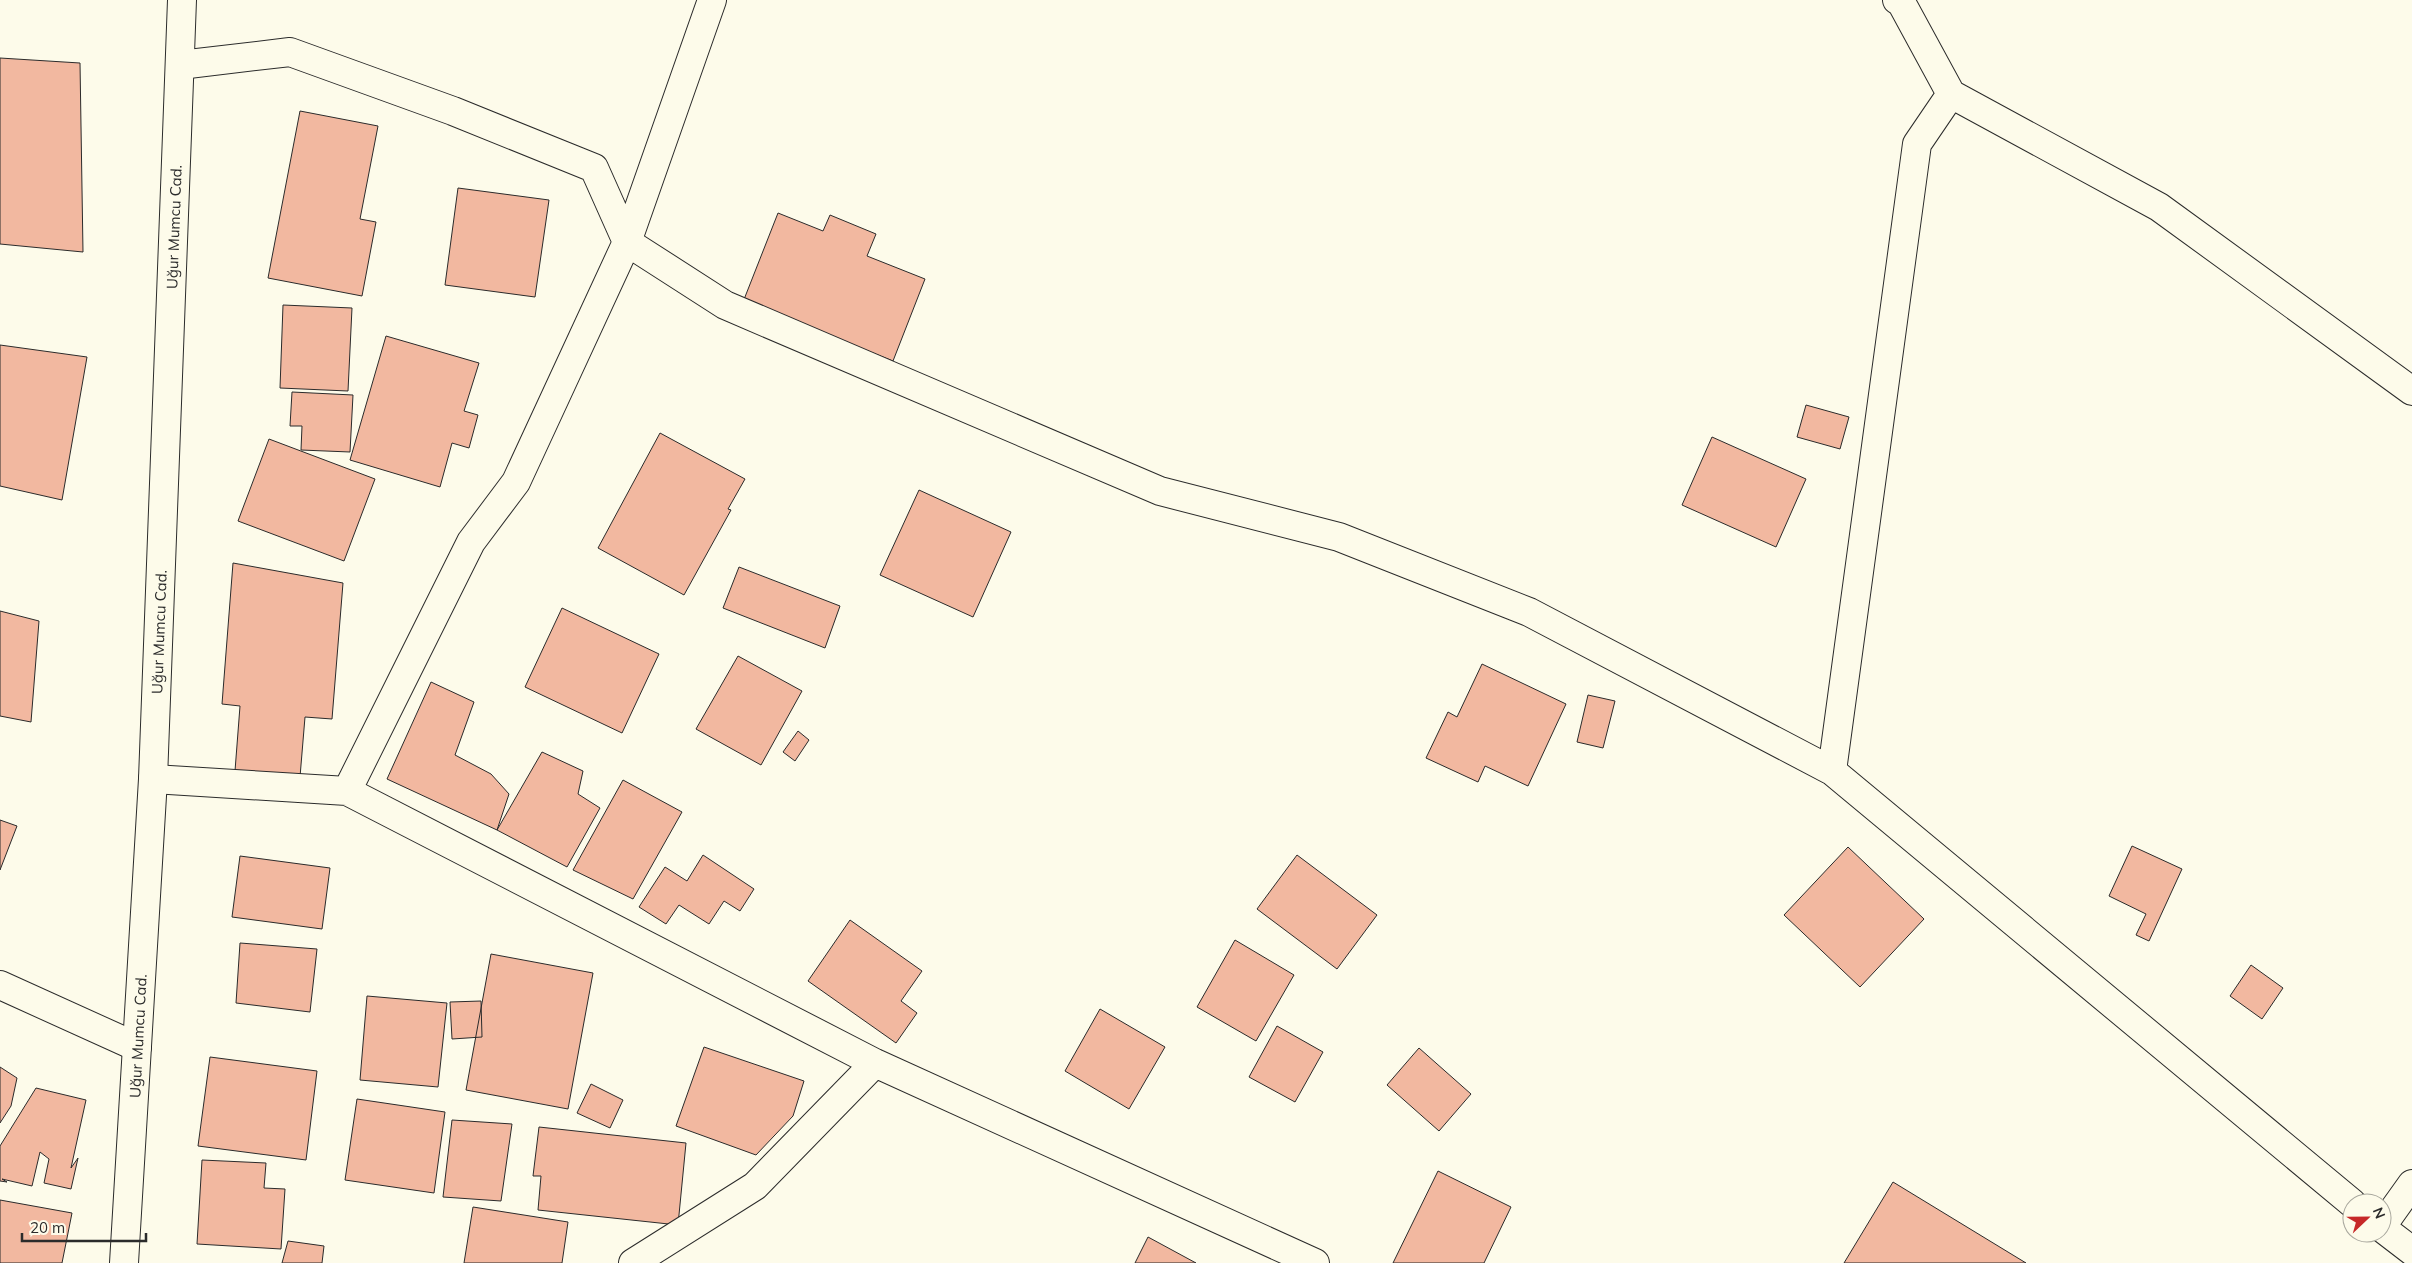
<svg xmlns="http://www.w3.org/2000/svg" width="2412" height="1263" viewBox="0 0 2412 1263" font-family="Mulish,sans-serif">
  <style>
    .building { fill: #f2b8a0; stroke: #2b2b2b }
    .lines { fill: none; stroke-linecap: round; stroke-linejoin: round }
    .street-casing { stroke: #2b2b2b; stroke-width: 30 }
    .secondary-casing { stroke: #2b2b2b; stroke-width: 30 }
    .street { stroke: #fdfbea; stroke-width: 28 }
    .secondary { stroke: #fdfbea; stroke-width: 28 }
    .labels { text-anchor: middle; dominant-baseline: central; stroke-width: 4; stroke-linejoin: round; paint-order: stroke }
    .street-label { font-size: 15px; fill: #2b2b2b; stroke: #fdfbea }
  </style>
  <rect width="100%" height="100%" fill="#fdfbea"/>
  <path class="building" d="M0,58L80,63L83,252L0,244Z
    M300,111L378,126L360,219L376,222L362,296L268,278Z
    M458,188L549,200L535,297L445,285Z
    M778,213L823,231L830,215L876,234L867,256L925,279L893,361L743,302Z
    M283,305L352,308L348,391L280,388Z
    M386,336L479,363L464,411L478,415L469,448L452,443L440,487L350,460Z
    M0,345L87,357L62,500L0,486Z
    M292,392L353,395L350,452L301,450L302,426H290Z
    M1806,405L1849,417L1840,449L1797,437Z
    M660,433L745,479L728,509L731,510L684,595L598,548Z
    M1712,437L1806,479L1776,547L1682,505Z
    M269,439L375,479L344,561L238,521Z
    M919,490L1011,532L973,617L880,575Z
    M233,563L343,583L332,719L305,717L300,777L235,771L240,706L222,704Z
    M739,567L840,606L825,648L723,608Z
    M562,608L659,654L622,733L525,687Z
    M0,611L39,621L31,722L0,716Z
    M738,656L802,691L761,765L696,729Z
    M1482,664L1566,704L1528,786L1485,766L1478,782L1426,758L1448,712L1457,717Z
    M431,682L474,702L455,755L491,774L509,794L497,830L387,779Z
    M1588,695L1615,701L1603,748L1577,742Z
    M798,731L809,740L795,761L783,752Z
    M542,752L583,771L578,794L600,808L567,867L497,830Z
    M623,780L682,812L633,899L573,870Z
    M0,820L17,826L0,870Z
    M2132,846L2182,869L2149,941L2136,935L2146,914L2109,896Z
    M1848,847L1924,919L1860,987L1784,915Z
    M703,855L754,889L740,911L724,901L709,924L679,905L666,924L639,907L665,867L687,881Z
    M1297,855L1377,915L1337,969L1257,909Z
    M240,856L330,868L322,929L232,917Z
    M850,920L922,971L901,1001L917,1013L896,1043L808,981Z
    M1235,940L1294,975L1256,1041L1197,1007Z
    M240,943L317,949L310,1012L236,1003Z
    M491,954L593,973L568,1109L466,1090Z
    M2251,965L2283,988L2262,1019L2230,996Z
    M367,996L447,1003L438,1087L360,1080Z
    M481,1001L482,1037L452,1039L450,1002Z
    M1100,1009L1165,1047L1129,1109L1065,1071Z
    M1277,1026L1323,1052L1295,1102L1249,1077Z
    M704,1047L804,1081L793,1116L756,1155L676,1126Z
    M1419,1048L1471,1094L1439,1131L1387,1085Z
    M210,1057L317,1071L306,1160L198,1146Z
    M0,1067L17,1078L11,1106L0,1123Z
    M591,1084L623,1100L610,1128L577,1113Z
    M36,1088L86,1100L71,1168L78,1158L71,1189L44,1183L49,1159L40,1152L32,1186L2,1179L7,1182L0,1181V1146Z
    M357,1099L445,1112L434,1193L345,1180Z
    M452,1120L512,1124L501,1201L443,1197Z
    M539,1127L686,1143L678,1225L538,1210L541,1176H533Z
    M202,1160L266,1163L264,1188L285,1189L281,1249L197,1244Z
    M1438,1171L1511,1207L1484,1263H1393Z
    M1893,1182L2026,1263H1844Z
    M0,1200L72,1213L62,1263H0Z
    M473,1207L568,1222L562,1263H464Z
    M1148,1237L1196,1263H1135Z
    M288,1241L324,1246L322,1263H282Z"/>
  <g class="lines">
    <g class="street-casing">
      <path id="street" d="M1897,0L1901,2L1951,94
        M180,65L290,52L453,111L594,168L627,242L725,305L1160,491L1339,537L1529,612L1832,771L2352,1203
        M1832,771L1917,144L1951,94L2159,207L2412,391
        M153,779L347,791L875,1063L1315,1263
        M347,791L471,542L516,482L627,242L712,0
        M0,985L137,1047
        M2382,1226L2412,1184
        M2382,1228L2412,1251
        M633,1263L755,1186L875,1063"/>
    </g>
    <g class="secondary-casing">
      <path id="secondary" d="M124,1263L153,779L182,0"/>
    </g>
    <use href="#street" class="street"/>
    <use href="#secondary" class="secondary"/>
  </g>
  <g class="labels">
    <g class="street-label">
      <text transform="translate(174 227) rotate(-88)">Uğur Mumcu Cad.</text>
      <text transform="translate(159 632) rotate(-88)">Uğur Mumcu Cad.</text>
      <text transform="translate(138 1036) rotate(-87)">Uğur Mumcu Cad.</text>
    </g>
  </g>
  <g transform="translate(2367 1218) rotate(68)"><circle r="24" fill="#fdfbea" stroke="#a9a89e"/>
  <path d="M0-4L9 19L0 12L-9 19Z" fill="#c62828"/>
  <text y="-8" font-size="14" font-weight="bold" text-anchor="middle" fill="#2b2b2b">N</text>
  </g>
  <path d="M22 1233v8h124v-8" fill="none" stroke="#2b2b2b" stroke-width="2.5"/>
  <text x="30" y="1233" font-size="15" fill="#2b2b2b" stroke="#fdfbea" stroke-width="4" paint-order="stroke">20 m</text>
</svg>
